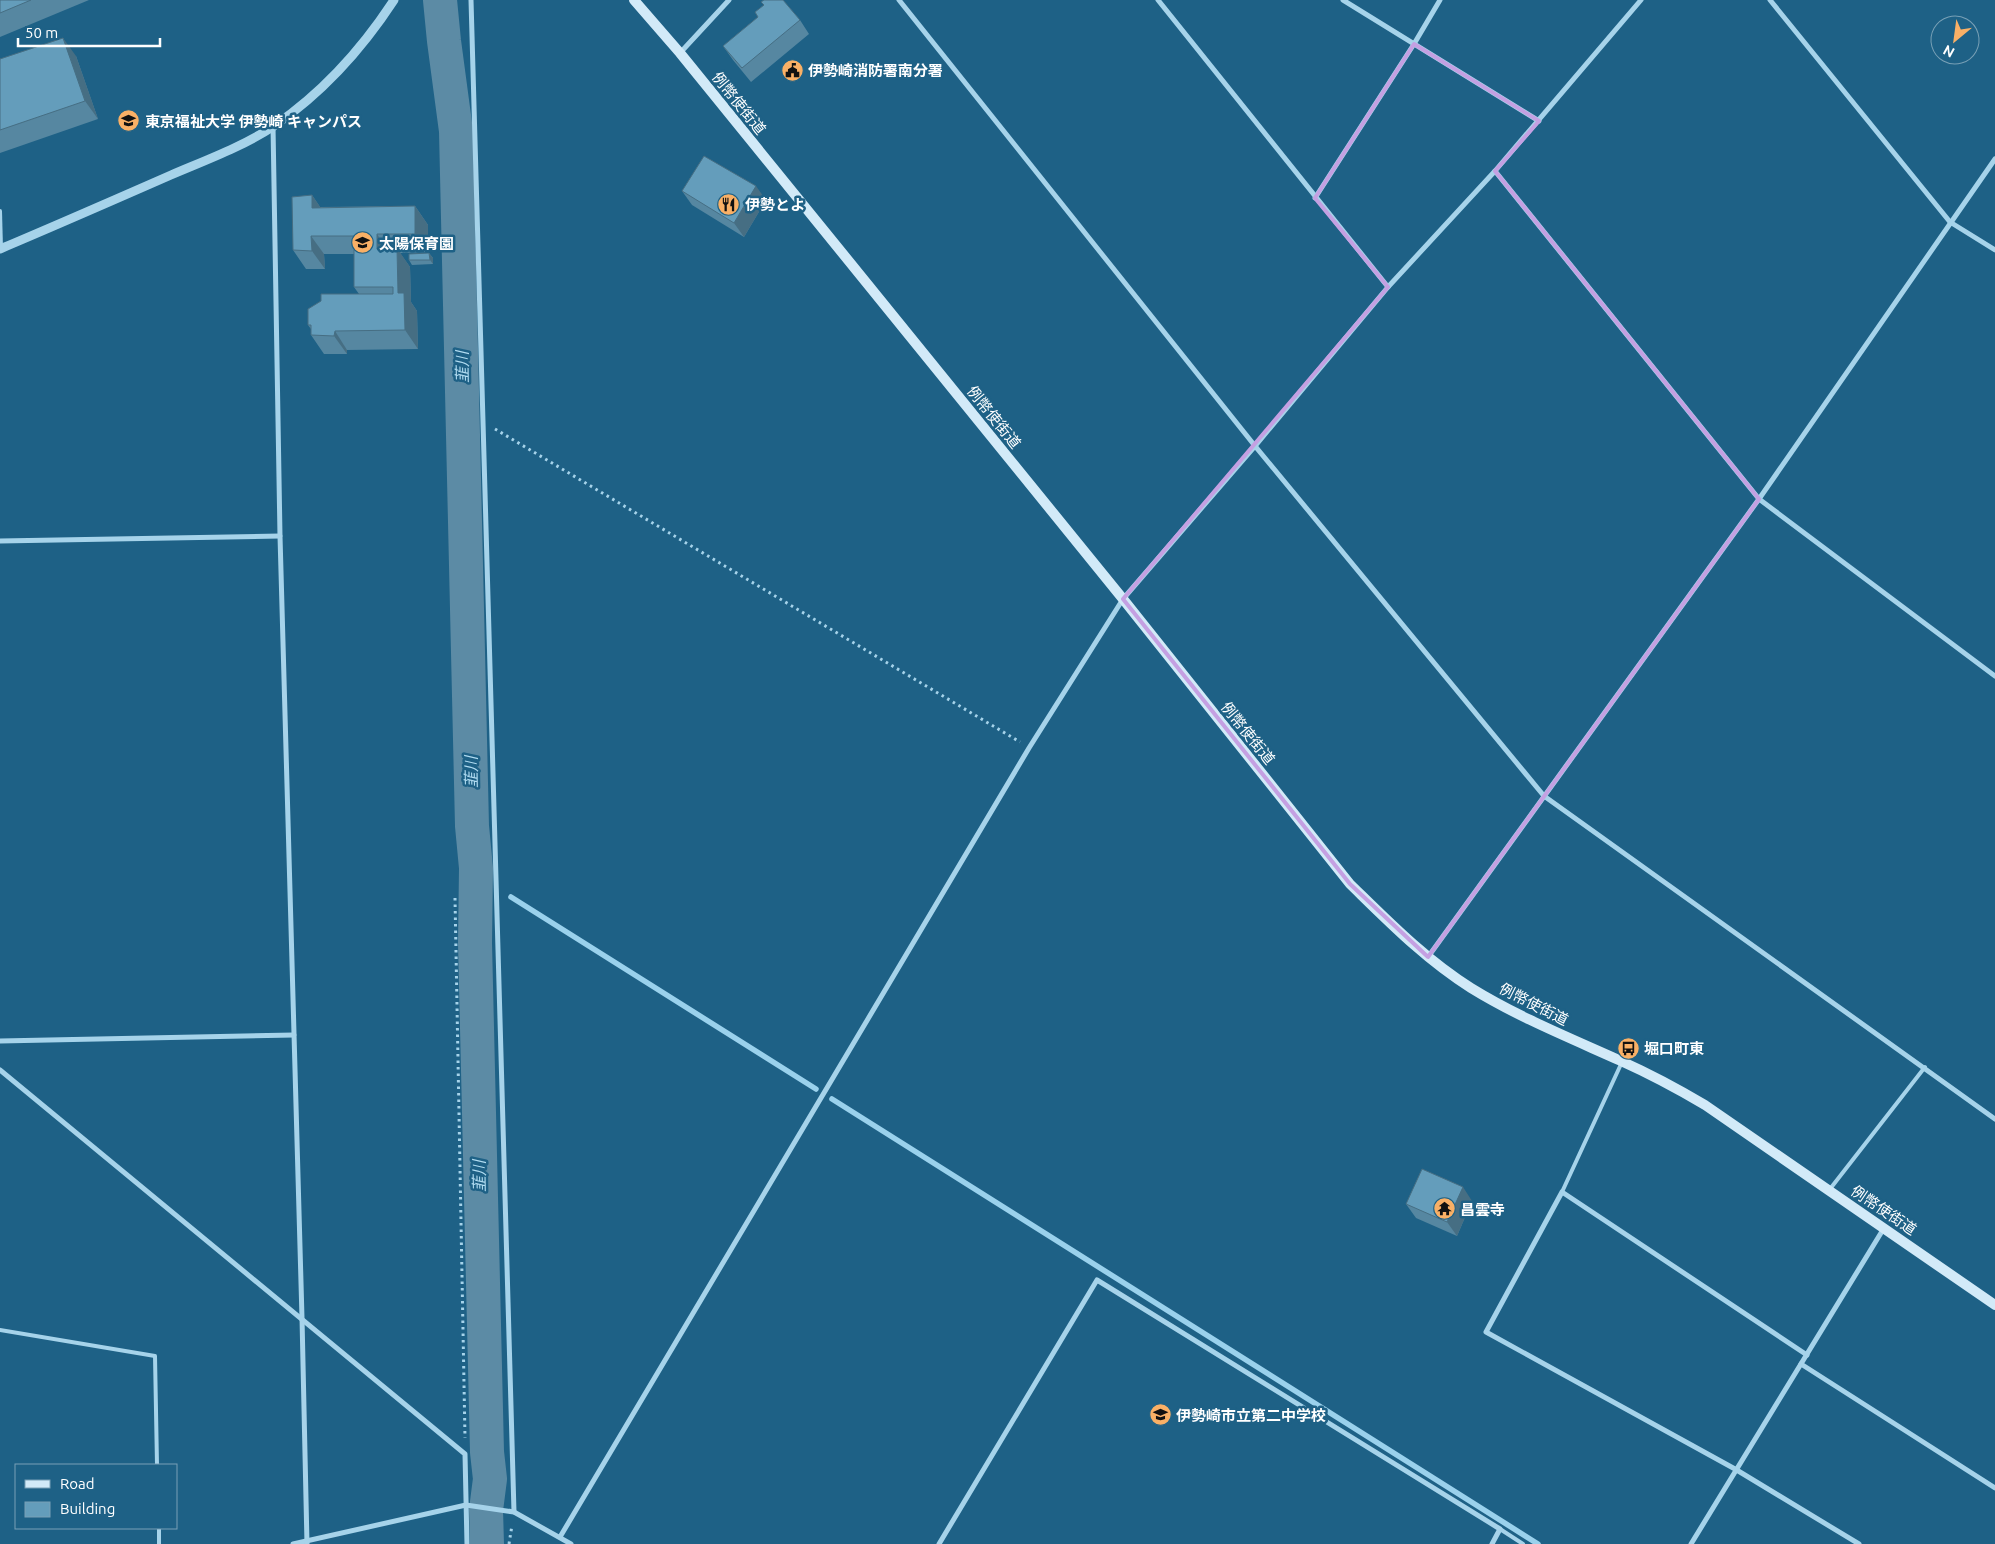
<svg xmlns="http://www.w3.org/2000/svg" width="1995" height="1544" font-family="Ubuntu,'Noto Sans JP',sans-serif">
<style>
.lines{fill:none;stroke-linecap:round;stroke-linejoin:round}
.stream{stroke:#9ad1ec;stroke-width:5.5}
.river{stroke:#5c8ba5;stroke-width:34}
.path{stroke:#a6d3ea;stroke-width:3;stroke-dasharray:2.5 4;stroke-linecap:butt}
.service{stroke:#a6d3ea;stroke-width:4}
.minor{stroke:#a6d3ea;stroke-width:5}
.tertiary{stroke:#a6d3ea;stroke-width:9}
.secondary{stroke:#d2eaf8;stroke-width:10}
.wall{fill:#5687a1}
.shaded-wall{fill:#466e83}
.building{fill:#649dbb;stroke:#466e83}
.marked{fill:none;stroke:#c4a0e2;stroke-width:4;stroke-linejoin:round}
.labels{text-anchor:middle;dominant-baseline:central;stroke-width:5;stroke-linejoin:round;paint-order:stroke}
.poi-label{font-size:15px;font-weight:bold;fill:#fff;stroke:#1e6186;text-anchor:start}
.street-label{font-size:15px;fill:#fff;stroke:#1e6186}
.water-label{font-size:16px;font-style:italic;fill:#b2ddf2;stroke:#1e6186}
</style>
<rect width="100%" height="100%" fill="#1e6186"/>
<g class="lines">
<g class="stream">
<polyline points="476,888 488,892"/>
<polyline points="511,897 816,1089"/>
<polyline points="832,1099 1538,1544"/>
</g>
<polyline class="river" points="440,0 444,41 456,131 472,826 476,868 475,943 487,1452 490,1479 486,1510 487,1544"/>
<g class="path">
<polyline points="495,429 1020,742"/>
<polyline points="455,898 465,1438"/>
<polyline points="509,1544 512,1525"/>
</g>
<g class="service">
<polyline points="0,211 1,248"/>
<polyline points="1830,1189 1925,1067"/>
<polyline points="1562,1192 1622,1062"/>
<polyline points="0,1330 155,1356 157,1465"/>
<polyline points="159,1528 159,1544"/>
<polyline points="1500,1529 1523,1544"/>
</g>
<g class="minor">
<polyline points="471,0 514,1512"/>
<polyline points="899,0 1255,446 1544,796 1995,1119"/>
<polyline points="1158,0 1388,287"/>
<polyline points="1343,0 1539,121"/>
<polyline points="1770,0 1950,222 1995,250"/>
<polyline points="680,53 729,0"/>
<polyline points="273,126 280,536 302,1318 307,1544"/>
<polyline points="1495,171 1759,499 1995,676"/>
<polyline points="1315,198 1414,44 1440,0"/>
<polyline points="0,541 280,536"/>
<polyline points="1428,957 1759,499 1995,159"/>
<polyline points="0,1041 294,1035"/>
<polyline points="0,1070 465,1454 467,1544"/>
<polyline points="1807,1355 1562,1192 1486,1332 1735,1469 1859,1544"/>
<polyline points="1801,1364 1995,1488"/>
<polyline points="560,1537 1029,748 1123,599 1255,446 1388,287 1495,171 1641,0"/>
<polyline points="293,1544 466,1505 514,1512 571,1544"/>
<polyline points="939,1544 1097,1280 1500,1529 1492,1544"/>
<polyline points="1691,1544 1884,1228"/>
</g>
<path class="tertiary" d="M0 249C57 225 114 200 171 175 206 160 242 147 274 126 322 93 362 49 394 0"/>
<path class="secondary" d="M634 0 680 53 1123 599 1350 884C1388 921 1425 959 1471 988 1518 1017 1570 1038 1621 1061 1650 1074 1678 1089 1705 1105L1995 1305"/>
</g>
<g class="wall">
<polygon points="0,0 89,0 0,37"/>
<polygon points="755,12 800,20 809,34 751,82 733,60 723,46 758,17"/>
<polygon points="76,56 98,119 0,153 0,59"/>
<polygon points="682,191 766,200 744,237 692,205"/>
<polygon points="312,195 320,207 415,206 428,225 428,252 400,253 410,267 411,302 417,311 418,349 347,350 347,354 324,354 311,335 311,329 308,325 359,294 354,287 354,254 324,254 325,269 306,269 293,250"/>
<polygon points="429,253 433,258 433,264 412,265 409,260"/>
<polygon points="1472,1201 1457,1236 1416,1218 1406,1204"/>
</g>
<g class="shaded-wall">
<polygon points="63,38 76,56 98,119 85,101"/>
<polygon points="756,186 766,200 744,237 734,223"/>
<polygon points="312,195 325,214 312,208"/>
<polygon points="415,206 428,225 428,252 415,234"/>
<polygon points="377,234 389,253 377,249"/>
<polygon points="311,236 324,254 325,269 312,251"/>
<polygon points="397,248 410,267 411,302 417,311 418,349 405,330 398,293"/>
<polygon points="429,253 433,258 433,264 430,260"/>
<polygon points="335,331 347,350 347,354 334,336"/>
<polygon points="1463,1187 1472,1201 1457,1236 1447,1222"/>
</g>
<g class="building">
<polygon points="0,0 31,0 0,13"/>
<polygon points="764,0 783,0 800,20 742,68 723,46 758,17 755,12 764,5 761,2"/>
<polygon points="63,38 85,101 0,130 0,59"/>
<polygon points="704,156 756,186 734,223 682,191"/>
<polygon points="312,195 312,208 415,206 415,234 377,234 377,249 397,248 398,293 404,293 405,330 335,331 334,336 311,335 311,325 308,325 308,309 321,301 321,294 393,294 393,287 354,287 354,250 361,250 360,236 311,236 312,251 293,250 292,197"/>
<polygon points="429,253 430,260 409,260 409,254"/>
<polygon points="1422,1169 1463,1187 1447,1222 1406,1204"/>
</g>
<path class="marked" d="M1414 44 1539 121 1495 171 1759 499 1428 957 1350 884 1123 599 1388 287 1315 198Z"/>
<defs>
<symbol id="civic-disc" viewBox="-11 -11 22 22"><circle r="9.5" fill="#f9b066" stroke="#1e6186"/><path d="M-.6-6.5H3V-4.5H.6V-3L4-1V1h2V6H-6V1h2V-1L-.6-3ZM-1.2 2.5V6h2.4V2.5Z" fill="#111"/></symbol>
<symbol id="university-disc" viewBox="-11 -11 22 22"><circle r="9.5" fill="#f9b066" stroke="#1e6186"/><path d="M0-5L7-2L0 1L-7-2ZM-4 1L0 2.5L4 1V4Q0 6-4 4Z" fill="#111"/></symbol>
<symbol id="restaurant-disc" viewBox="-11 -11 22 22"><circle r="9.5" fill="#f9b066" stroke="#1e6186"/><path d="M-5-6h1v4h1v-4h1v4h1v-4h1v5L-1.5 .5V6h-2V.5L-5-1ZM5-6V6H3V1.5H1.5Q1.5-4 5-6Z" fill="#111"/></symbol>
<symbol id="school-disc" viewBox="-11 -11 22 22"><circle r="9.5" fill="#f9b066" stroke="#1e6186"/><path d="M0-5L7-2L0 1L-7-2ZM-4 1L0 2.5L4 1V4Q0 6-4 4Z" fill="#111"/></symbol>
<symbol id="bus-disc" viewBox="-11 -11 22 22"><circle r="9.5" fill="#f9b066" stroke="#1e6186"/><path d="M-5-6H5V4H4V6H2V4H-2V6H-4V4H-5ZM-3.5-4V0h7V-4ZM-3.5 1.2v1.5H-2V1.2ZM2 1.2v1.5H3.5V1.2Z" fill="#111"/></symbol>
<symbol id="temple-disc" viewBox="-11 -11 22 22"><circle r="9.5" fill="#f9b066" stroke="#1e6186"/><path d="M0-6L5-2H3V0L6.5 2.5H4V6H1.5V3h-3V6H-4V2.5H-6.5L-3 0V-2H-5Z" fill="#111"/></symbol>
</defs>
<g fill-rule="evenodd">
<use href="#civic-disc" x="780" y="58" width="25" height="25"/>
<use href="#university-disc" x="116" y="108" width="25" height="25"/>
<use href="#restaurant-disc" x="716" y="192" width="25" height="25"/>
<use href="#school-disc" x="350" y="230" width="25" height="25"/>
<use href="#bus-disc" x="1616" y="1036" width="25" height="25"/>
<use href="#temple-disc" x="1432" y="1196" width="25" height="25"/>
<use href="#school-disc" x="1148" y="1402" width="25" height="25"/>
</g>
<g class="labels">
<g class="poi-label">
<text x="808" y="70">伊勢崎消防署南分署</text>
<text x="145" y="121">東京福祉大学 伊勢崎 キャンパス</text>
<text x="745" y="204">伊勢とよ</text>
<text x="379" y="243">太陽保育園</text>
<text x="1644" y="1048">堀口町東</text>
<text x="1460" y="1209">昌雲寺</text>
<text x="1176" y="1415">伊勢崎市立第二中学校</text>
</g>
<g class="street-label">
<text transform="translate(739 103) rotate(51)">例幣使街道</text>
<text transform="translate(994 417) rotate(51)">例幣使街道</text>
<text transform="translate(1248 733) rotate(51)">例幣使街道</text>
<text transform="translate(1534 1004) rotate(27)">例幣使街道</text>
<text transform="translate(1884 1210) rotate(34)">例幣使街道</text>
</g>
<g class="water-label">
<text transform="translate(462 367) rotate(-91)">韮川</text>
<text transform="translate(471 772) rotate(-91)">韮川</text>
<text transform="translate(479 1176) rotate(-91)">韮川</text>
</g>
</g>
<rect x="15" y="1464" width="162" height="65" fill="#1e6186" stroke="#78a0b6"/>
<rect x="25" y="1480" width="25" height="8" fill="#d2eaf8" stroke="#78a0b6"/>
<text x="60" y="1489" font-size="15" fill="#ffffff">Road</text>
<rect x="25" y="1502" width="25" height="15" fill="#649dbb" stroke="#78a0b6"/>
<text x="60" y="1514" font-size="15" fill="#ffffff">Building</text>
<g transform="translate(1955 40) rotate(209)"><circle r="24" fill="#1e6186" stroke="#78a0b6"/>
<path d="M0-4L9 19L0 12L-9 19Z" fill="#f9b066"/>
<text y="-8" font-size="14" font-weight="bold" text-anchor="middle" fill="#ffffff">N</text>
</g>
<path d="M18 38v8h142v-8" fill="none" stroke="#ffffff" stroke-width="2.5"/>
<text x="25" y="38" font-size="15" fill="#ffffff" stroke="#1e6186" stroke-width="4" paint-order="stroke">50 m</text>
</svg>
